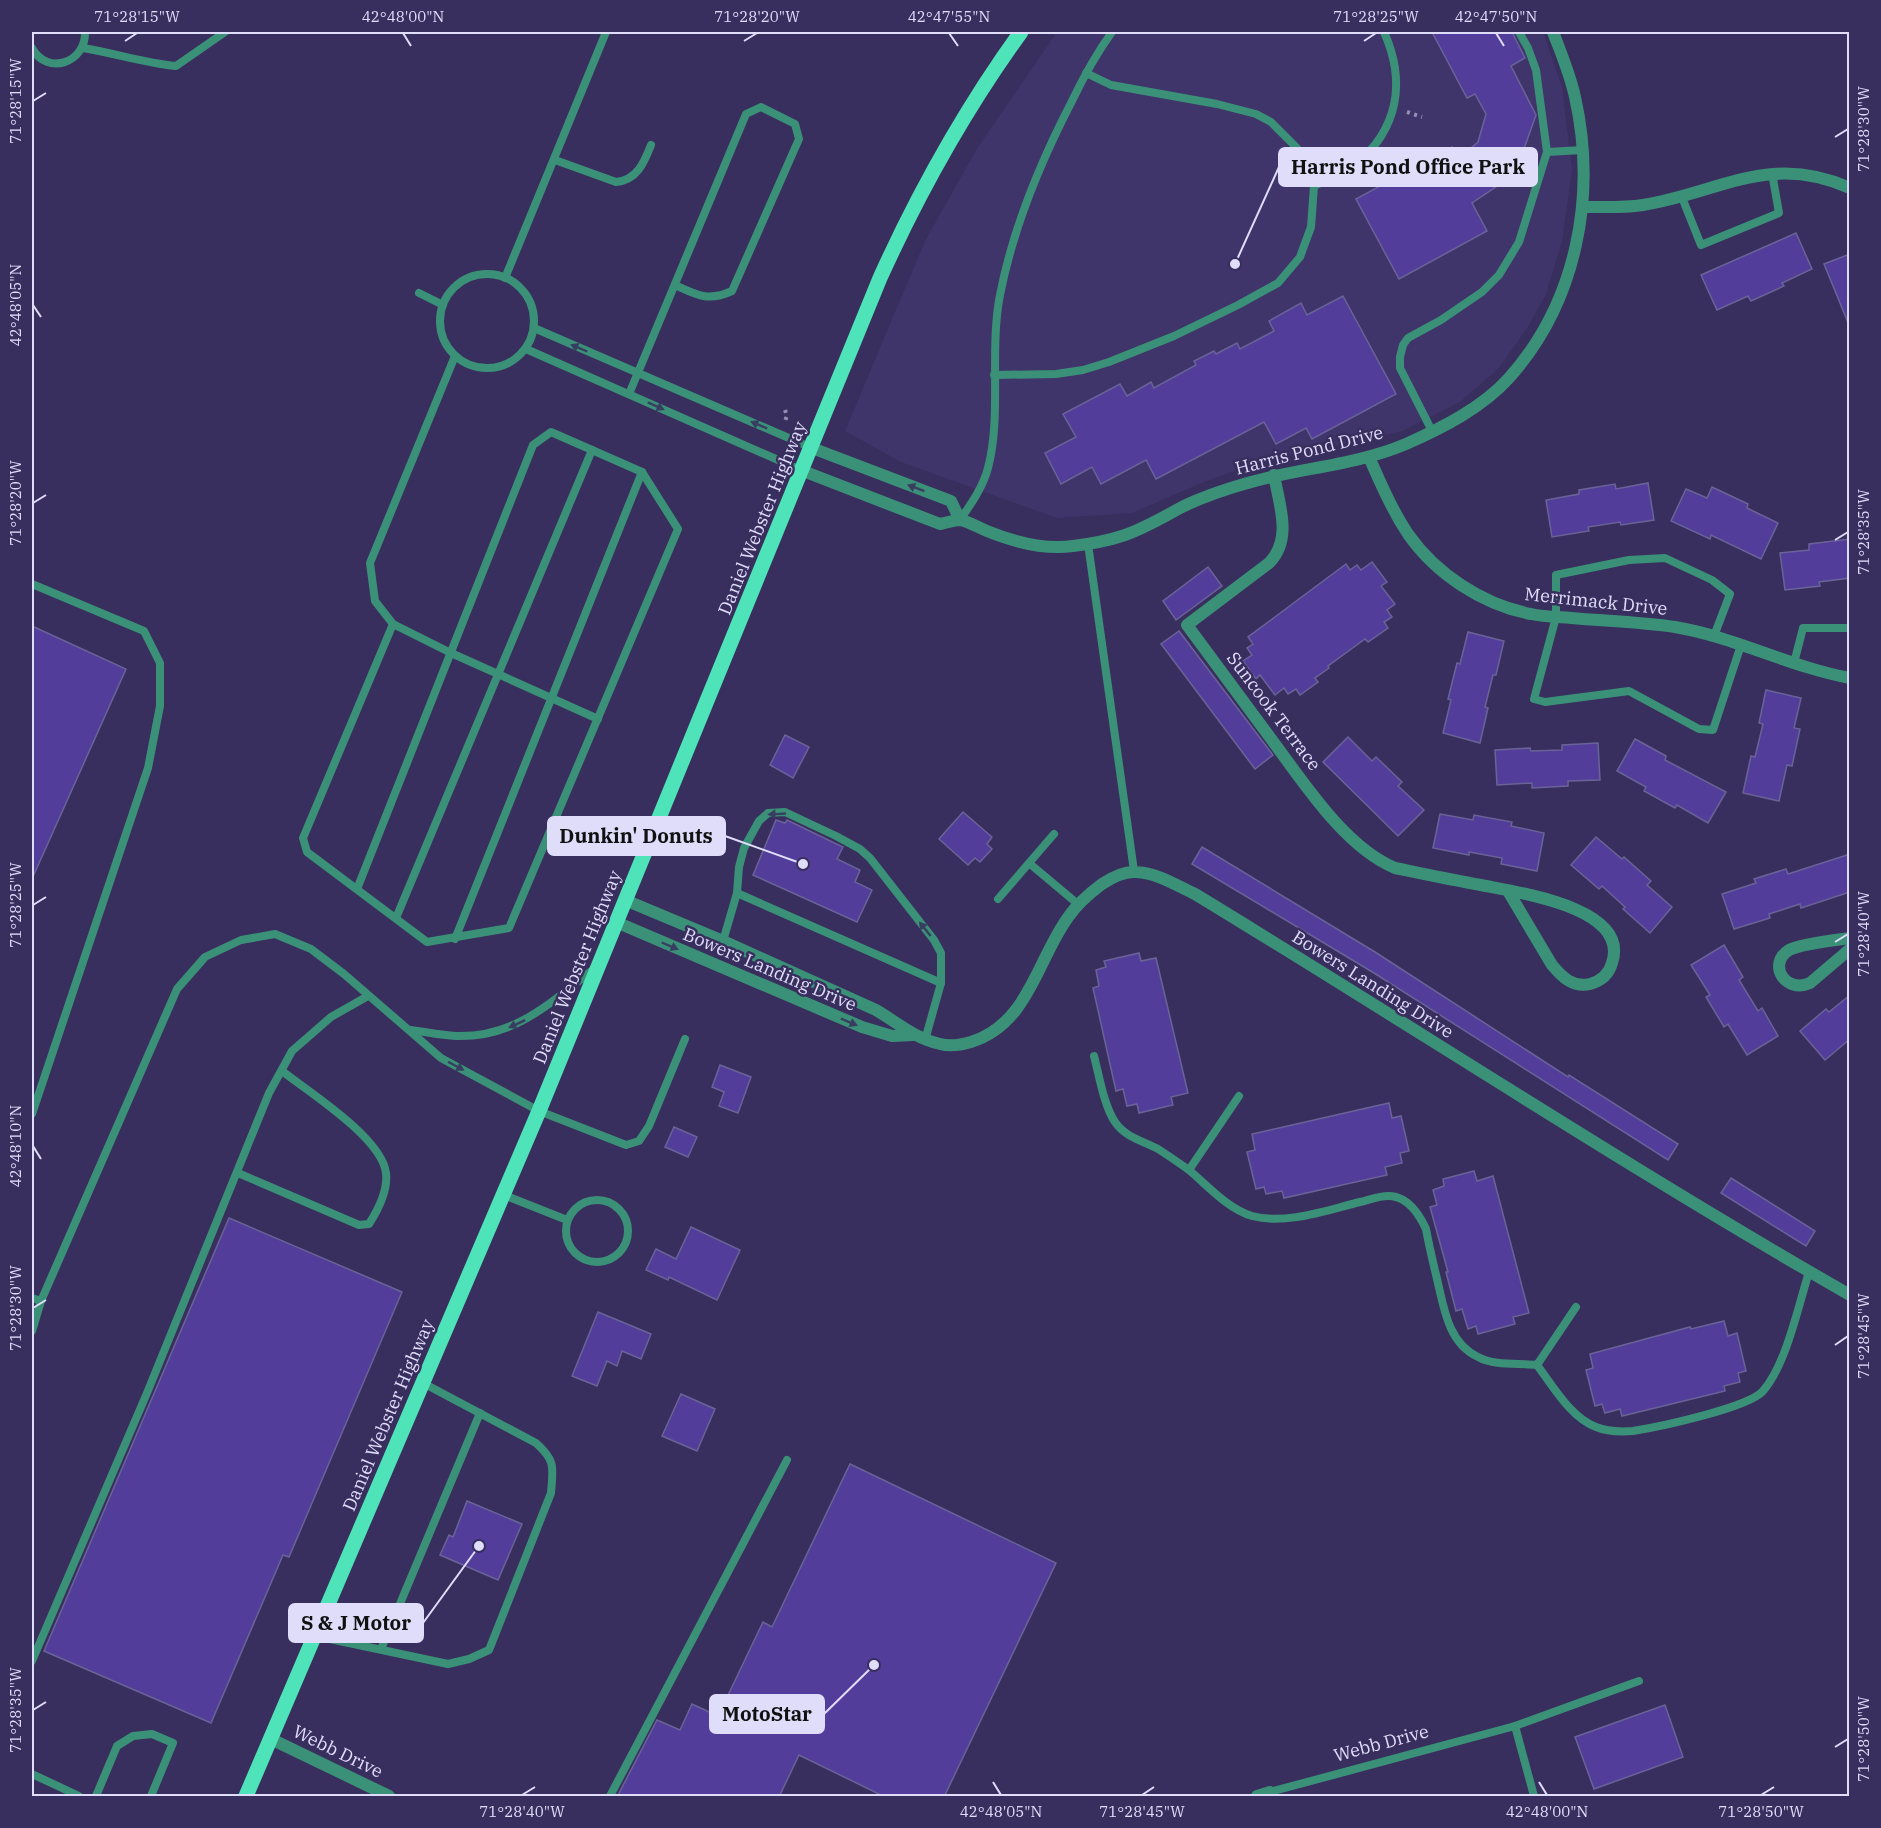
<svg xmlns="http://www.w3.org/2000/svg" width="1881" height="1828" font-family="'IBM Plex Serif',serif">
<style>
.built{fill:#3f356b}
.building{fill:#533d9b;stroke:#6a6397;stroke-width:1.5}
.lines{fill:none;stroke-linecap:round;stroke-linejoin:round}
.path{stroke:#948fb4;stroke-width:4;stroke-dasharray:3 4.5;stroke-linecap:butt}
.lane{stroke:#3b9177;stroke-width:8}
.street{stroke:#3b9177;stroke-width:12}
.primary{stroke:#4ee3b8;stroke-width:15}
.oneway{fill:#383e62}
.ticks{fill:none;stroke:#e0ddfb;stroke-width:2}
.labels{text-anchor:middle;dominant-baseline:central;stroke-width:5;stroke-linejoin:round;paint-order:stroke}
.street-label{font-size:18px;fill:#e0ddfb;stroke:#382f5e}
.leader{fill:none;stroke:#e0ddfb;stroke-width:2}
.callout-dot{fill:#e0ddfb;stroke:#382f5e;stroke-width:2}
.callout{fill:#e0ddfb;stroke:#e0ddfb;stroke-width:2}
.callout-label{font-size:20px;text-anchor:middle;font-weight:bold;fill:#111}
.neatline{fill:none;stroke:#e0ddfb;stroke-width:2}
.ticks-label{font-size:15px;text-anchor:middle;fill:#e0ddfb}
</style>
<rect width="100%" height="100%" fill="#382f5e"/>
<polygon class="built" points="1057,32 1543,32 1562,87 1572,170 1562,241 1546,294 1528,327 1498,369 1460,402 1402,431 1264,461 1206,481 1132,513 1057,518 901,462 845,431 925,241 978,147"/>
<g class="building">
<polygon points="1432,32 1512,32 1525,58 1511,66 1536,115 1515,174 1472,203 1487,231 1399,279 1356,199 1452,147 1458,159 1478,142 1486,114 1475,94 1467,98"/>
<polygon points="1796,233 1812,269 1782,283 1784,286 1751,301 1748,296 1717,310 1701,275"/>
<polygon points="1850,254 1850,325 1849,325 1824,264"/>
<polygon points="1343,296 1396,394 1312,439 1306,428 1276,444 1264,422 1156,479 1146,460 1101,484 1092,467 1061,484 1045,453 1076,437 1063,414 1120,384 1127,396 1151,382 1154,388 1196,365 1194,361 1214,351 1216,354 1237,343 1240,349 1274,331 1269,321 1301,303 1307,315"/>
<polygon points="1648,483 1654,520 1621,525 1620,522 1588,527 1589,531 1552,537 1546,500 1579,494 1579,490 1615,484 1616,489"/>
<polygon points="1712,487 1748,504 1747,508 1778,523 1761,559 1711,535 1710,539 1671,521 1686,489 1707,498"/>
<polygon points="1850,539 1850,578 1819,582 1820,586 1785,590 1780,553 1809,550 1809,544"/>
<polygon points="1372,562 1387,582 1381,586 1395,604 1387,610 1392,617 1384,622 1388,628 1368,642 1365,639 1328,666 1329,668 1315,678 1318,682 1300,695 1296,689 1288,694 1284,688 1275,695 1260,675 1256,679 1243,661 1252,655 1247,648 1253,644 1248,637 1346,564 1350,570 1357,565 1361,570"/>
<polygon points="1208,567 1222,586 1176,620 1163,601"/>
<polygon points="32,626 126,669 32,879"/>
<polygon points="1179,631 1273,755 1255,769 1161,644"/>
<polygon points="1468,632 1504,641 1496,675 1493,675 1485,707 1488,708 1480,743 1443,733 1451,700 1448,699 1457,663 1460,664"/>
<polygon points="1766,690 1801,698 1794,728 1800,729 1792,766 1787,765 1779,801 1743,793 1751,756 1755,757 1763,724 1759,723"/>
<polygon points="785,735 809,747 793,778 770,765"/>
<polygon points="1348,737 1372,761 1376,757 1402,782 1398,786 1424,810 1398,836 1323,762"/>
<polygon points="1635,739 1666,756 1665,760 1726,792 1708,823 1677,805 1675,808 1644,791 1646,787 1617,771"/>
<polygon points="1598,743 1600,780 1568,781 1568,786 1532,788 1532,783 1497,785 1495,750 1530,748 1531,751 1562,750 1562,745"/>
<polygon points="963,812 992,837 987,844 992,849 980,862 975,858 968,865 939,839"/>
<polygon points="1440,814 1473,820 1474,815 1512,822 1511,826 1544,833 1537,871 1501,864 1502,858 1469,852 1469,855 1433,848"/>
<polygon points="776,820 785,823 787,820 843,847 837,859 860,870 855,882 872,890 857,922 753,875"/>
<polygon points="1596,837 1622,859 1624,857 1651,881 1647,885 1672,907 1650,933 1623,909 1625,907 1602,886 1599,889 1571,865"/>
<polygon points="1202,847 1375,952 1568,1077 1569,1075 1678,1144 1668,1160 1374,973 1192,864"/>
<polygon points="1850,854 1850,892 1801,908 1800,904 1769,914 1770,918 1734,929 1722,894 1756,883 1754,879 1786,869 1788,874"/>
<polygon points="1724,945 1743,977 1739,980 1758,1011 1762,1008 1778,1036 1747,1055 1728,1024 1724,1027 1706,997 1710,995 1691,965"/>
<polygon points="1139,953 1141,961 1156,958 1188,1093 1171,1097 1173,1105 1139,1113 1137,1104 1127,1106 1123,1089 1116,1091 1093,988 1099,986 1096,970 1106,967 1104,961"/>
<polygon points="1850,995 1850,1039 1825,1060 1800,1031 1826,1009 1829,1012"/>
<polygon points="720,1065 751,1077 738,1113 719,1106 724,1092 712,1087"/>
<polygon points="1389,1103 1392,1118 1401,1116 1409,1151 1400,1153 1402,1163 1385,1167 1387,1175 1284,1198 1282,1191 1266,1194 1264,1187 1256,1189 1247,1152 1255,1150 1252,1134"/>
<polygon points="674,1127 697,1137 688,1157 665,1147"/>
<polygon points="1474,1171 1477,1181 1493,1176 1529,1313 1513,1317 1515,1324 1478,1334 1476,1326 1468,1329 1462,1309 1456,1311 1446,1272 1448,1272 1430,1207 1437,1205 1433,1190 1444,1186 1443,1179"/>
<polygon points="1731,1178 1815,1231 1806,1246 1721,1193"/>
<polygon points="229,1218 402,1292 289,1557 283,1555 211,1723 44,1651"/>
<polygon points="691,1227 740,1250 717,1300 669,1277 668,1280 646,1270 656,1249 676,1259"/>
<polygon points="598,1312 651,1334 641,1359 622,1351 617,1366 607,1361 597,1386 572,1376"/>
<polygon points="1724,1321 1728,1336 1737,1333 1746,1371 1738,1373 1740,1382 1724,1386 1725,1391 1622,1416 1620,1409 1605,1413 1602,1404 1595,1406 1586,1370 1593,1368 1590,1354 1690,1327 1691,1329"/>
<polygon points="681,1394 715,1409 697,1451 662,1436"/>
<polygon points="850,1464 1056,1563 944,1797 885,1797 799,1755 779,1797 617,1797 657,1720 680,1730 692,1704 718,1716 763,1622 772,1627"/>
<polygon points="467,1501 522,1524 498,1580 440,1555 449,1535 453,1537"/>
<polygon points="1665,1705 1683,1757 1594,1789 1575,1737"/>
</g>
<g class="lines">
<g class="path">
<polyline points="1407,112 1422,117"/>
<polyline points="785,410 787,416 785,421"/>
</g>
<g class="lane">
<path d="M32 48C47 76 86 63 85 32"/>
<path d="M83 48C114 53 144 63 176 66L225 32"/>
<polyline points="1547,152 1583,150"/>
<path d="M555 160 616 182C637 180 644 163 651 145"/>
<path d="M1314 186C1328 179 1344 174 1355 165 1399 129 1406 81 1384 32"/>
<polyline points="1681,195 1701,245 1779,213 1772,173"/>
<circle cx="487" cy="321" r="47"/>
<polyline points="505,278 606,32"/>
<polyline points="419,293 443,305"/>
<polyline points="534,328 812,448"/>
<polyline points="526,349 803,471"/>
<polyline points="455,356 370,563 375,601 393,624 451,653 598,719"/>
<polyline points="994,375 1056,374 1083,370 1109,362 1174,336 1238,305 1278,283 1300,257 1311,227 1314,186 1307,167 1297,148 1271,122 1256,114 1217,104 1111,85 1086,73"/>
<path d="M629 394 746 114 761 107 795 124 799 139 732 291C708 302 697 295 675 285"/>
<polyline points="1432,431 1400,368 1400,357 1403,345 1408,338 1441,320 1482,292 1499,275 1519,242 1547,152 1536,70 1528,48 1519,32"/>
<path d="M960 520C971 504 983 487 988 468 1002 415 989 351 1000 295 1013 228 1040 163 1071 103 1083 78 1096 54 1112 32"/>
<polyline points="1088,544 1134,871"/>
<polyline points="32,584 144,631 160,663 160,706 148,768 32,1114"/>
<polyline points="1714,636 1730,594 1712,580 1665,558 1629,560 1556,575 1556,617 1534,699 1545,702 1629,691 1699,729 1713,730 1741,645"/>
<polyline points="1794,663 1803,628 1850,628"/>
<polyline points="1029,863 1054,834"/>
<polyline points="357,889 533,445 551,432 642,472 678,529 509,928 427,942 307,852 303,838 393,624"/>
<polyline points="737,893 941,983 925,1040"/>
<polyline points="998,899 1029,863 1079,905"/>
<polyline points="396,918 592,450"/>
<polyline points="455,939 642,472"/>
<polyline points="723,941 737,893 739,867 744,848 759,821 768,813 785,812 836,836 860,849 870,858 934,940 941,953 941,983"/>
<path d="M411 1030C426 1032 441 1035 456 1036 515 1038 550 1003 594 969"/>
<path d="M1094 1056C1099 1075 1104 1106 1115 1122 1125 1137 1143 1141 1158 1149 1169 1156 1179 1163 1189 1170"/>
<path d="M1239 1096 1189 1170C1208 1186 1228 1209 1252 1216 1286 1225 1327 1210 1360 1202 1372 1199 1384 1194 1396 1197 1411 1201 1420 1216 1426 1229 1429 1246 1433 1262 1437 1279 1444 1308 1448 1343 1478 1357 1494 1366 1519 1363 1537 1365L1576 1307"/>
<path d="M238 1173 359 1225 369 1224C378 1210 388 1190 386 1173 382 1138 309 1092 282 1071"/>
<polyline points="504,1195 567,1220"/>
<circle cx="597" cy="1231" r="31"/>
<polyline points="32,1298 41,1301"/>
<polyline points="32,1331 41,1301 177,989 205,957 241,940 275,934 311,949 344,974 441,1058 539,1111 626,1145 639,1141 649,1126 685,1039"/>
<path d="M1537 1365C1553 1386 1571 1418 1596 1427 1608 1432 1620 1432 1633 1431 1658 1427 1748 1408 1763 1391 1786 1365 1798 1307 1809 1272"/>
<path d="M316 1636 448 1664 469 1659 489 1650 551 1493C553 1467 556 1461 536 1443L423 1383"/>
<polyline points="381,1649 480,1413"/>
<polyline points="32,1661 147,1393 269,1093 292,1051 331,1017 368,996"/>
<polyline points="1515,1726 1534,1796"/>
<polyline points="32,1774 79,1796"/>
<polyline points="96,1796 117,1746 133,1736 152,1734 173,1743 151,1796"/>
<polyline points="610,1796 787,1460"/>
<polyline points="1270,1796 1270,1792 1515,1726 1639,1681"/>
</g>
<g class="street">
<path d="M1583 207C1603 207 1623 208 1643 205 1719 193 1769 152 1850 188"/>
<polyline points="812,448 951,501 960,520"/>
<path d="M1369 457C1381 484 1392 510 1408 534 1436 574 1483 605 1531 614 1544 617 1558 617 1571 618 1606 621 1641 622 1675 627 1735 637 1790 667 1850 678"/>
<path d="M803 471 940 524C946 523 954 520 960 520 968 521 979 528 987 531 1014 542 1044 550 1073 546 1089 544 1107 541 1122 536 1144 529 1163 517 1184 506 1203 497 1223 490 1244 484 1297 468 1354 466 1406 444 1442 428 1482 408 1509 378 1577 302 1597 195 1575 97 1570 74 1561 53 1553 32"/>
<path d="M1274 475C1279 504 1293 539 1269 563L1187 625C1214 662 1242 699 1269 736 1302 780 1344 847 1395 868 1424 874 1452 880 1481 885 1515 892 1631 907 1612 963 1609 974 1601 981 1590 984 1573 988 1562 977 1552 965L1508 891"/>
<path d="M625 900 723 941 876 1010C898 1023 914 1038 940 1044 951 1047 961 1045 971 1042 1029 1024 1037 959 1069 916 1078 903 1090 893 1102 884 1111 878 1125 871 1136 872 1157 873 1176 885 1195 894 1414 1027 1628 1168 1850 1295"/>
<polyline points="616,922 862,1027 892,1036 913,1035"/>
<path d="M1850 938C1835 940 1800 944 1789 950 1767 964 1785 994 1810 983L1850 949"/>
<polyline points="271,1739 389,1796"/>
<polyline points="1257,1796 1270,1792"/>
</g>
<path class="primary" d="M246 1796 539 1111 880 278C919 192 966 108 1021 32"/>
</g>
<defs><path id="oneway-solid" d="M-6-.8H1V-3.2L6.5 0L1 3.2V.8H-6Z" transform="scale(1.5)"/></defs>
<g class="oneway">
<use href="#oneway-solid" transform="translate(579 348) rotate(-157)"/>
<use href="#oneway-solid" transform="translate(656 406) rotate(24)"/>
<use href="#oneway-solid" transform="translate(759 425) rotate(-157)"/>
<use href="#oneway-solid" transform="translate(916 488) rotate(-159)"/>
<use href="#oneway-solid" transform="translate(777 814) rotate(177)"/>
<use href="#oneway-solid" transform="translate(925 929) rotate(-129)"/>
<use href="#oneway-solid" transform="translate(670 946) rotate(23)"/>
<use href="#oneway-solid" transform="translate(849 1022) rotate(23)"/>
<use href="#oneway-solid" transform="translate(517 1024) rotate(155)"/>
<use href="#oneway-solid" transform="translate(456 1066) rotate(28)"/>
</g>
<path class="ticks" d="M403 33 411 46M949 33 958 46M1496 33 1504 46M125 41 137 33M744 41 757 33M1364 41 1376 33M33 101 46 93M1835 137 1848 129M33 305 41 317M33 503 46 495M1835 540 1848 532M33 905 46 897M1835 942 1848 934M33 1146 41 1159M33 1308 46 1300M1835 1345 1848 1336M33 1710 46 1702M1835 1747 1848 1739M993 1782 1001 1795M1539 1782 1547 1795M522 1795 535 1787M1142 1795 1154 1787M1761 1795 1774 1787"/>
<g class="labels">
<g class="street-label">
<text transform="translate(1309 450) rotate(-14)">Harris Pond Drive</text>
<text transform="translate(762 518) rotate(-68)">Daniel Webster Highway</text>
<text transform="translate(1596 601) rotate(6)">Merrimack Drive</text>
<text transform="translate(1274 711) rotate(53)">Suncook Terrace</text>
<text transform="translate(577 967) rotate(-68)">Daniel Webster Highway</text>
<text transform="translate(770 969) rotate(23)">Bowers Landing Drive</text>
<text transform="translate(1373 984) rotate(32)">Bowers Landing Drive</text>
<text transform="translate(388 1415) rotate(-67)">Daniel Webster Highway</text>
<text transform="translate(1381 1743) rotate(-15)">Webb Drive</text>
<text transform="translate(338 1751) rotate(26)">Webb Drive</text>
</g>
</g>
<path class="leader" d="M1235 264L1279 167M803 864L725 836M479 1546L423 1623M874 1665L824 1714"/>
<g class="callout-dot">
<circle cx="1235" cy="264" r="6"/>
<circle cx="803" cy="864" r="6"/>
<circle cx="479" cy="1546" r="6"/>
<circle cx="874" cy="1665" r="6"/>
</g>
<g class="callout">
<rect x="1279" y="148" width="258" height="38" rx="6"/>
<rect x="548" y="817" width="177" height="38" rx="6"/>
<rect x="289" y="1604" width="134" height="38" rx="6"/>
<rect x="710" y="1695" width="114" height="38" rx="6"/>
</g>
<g class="callout-label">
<text x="1408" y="174">Harris Pond Office Park</text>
<text x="636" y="843">Dunkin' Donuts</text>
<text x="356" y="1630">S &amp; J Motor</text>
<text x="767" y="1721">MotoStar</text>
</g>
<rect width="1881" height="1828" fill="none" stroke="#382f5e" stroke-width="66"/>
<rect x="33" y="33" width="1815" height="1762" class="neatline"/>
<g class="ticks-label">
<text x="137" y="22">71°28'15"W</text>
<text x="403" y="22">42°48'00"N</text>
<text x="757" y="22">71°28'20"W</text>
<text x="949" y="22">42°47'55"N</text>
<text x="1376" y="22">71°28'25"W</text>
<text x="1496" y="22">42°47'50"N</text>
<text transform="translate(16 101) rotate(-90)" y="5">71°28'15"W</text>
<text transform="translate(1864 129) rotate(-90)" y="5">71°28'30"W</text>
<text transform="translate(16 305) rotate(-90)" y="5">42°48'05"N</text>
<text transform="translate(16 503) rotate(-90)" y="5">71°28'20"W</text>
<text transform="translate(1864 532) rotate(-90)" y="5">71°28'35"W</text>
<text transform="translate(16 905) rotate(-90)" y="5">71°28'25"W</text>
<text transform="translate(1864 934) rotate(-90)" y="5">71°28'40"W</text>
<text transform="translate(16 1146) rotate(-90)" y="5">42°48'10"N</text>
<text transform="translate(16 1308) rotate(-90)" y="5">71°28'30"W</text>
<text transform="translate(1864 1336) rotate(-90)" y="5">71°28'45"W</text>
<text transform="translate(16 1710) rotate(-90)" y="5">71°28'35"W</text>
<text transform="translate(1864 1739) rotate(-90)" y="5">71°28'50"W</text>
<text x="522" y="1817">71°28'40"W</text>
<text x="1001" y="1817">42°48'05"N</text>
<text x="1142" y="1817">71°28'45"W</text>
<text x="1547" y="1817">42°48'00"N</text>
<text x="1761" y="1817">71°28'50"W</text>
</g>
</svg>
